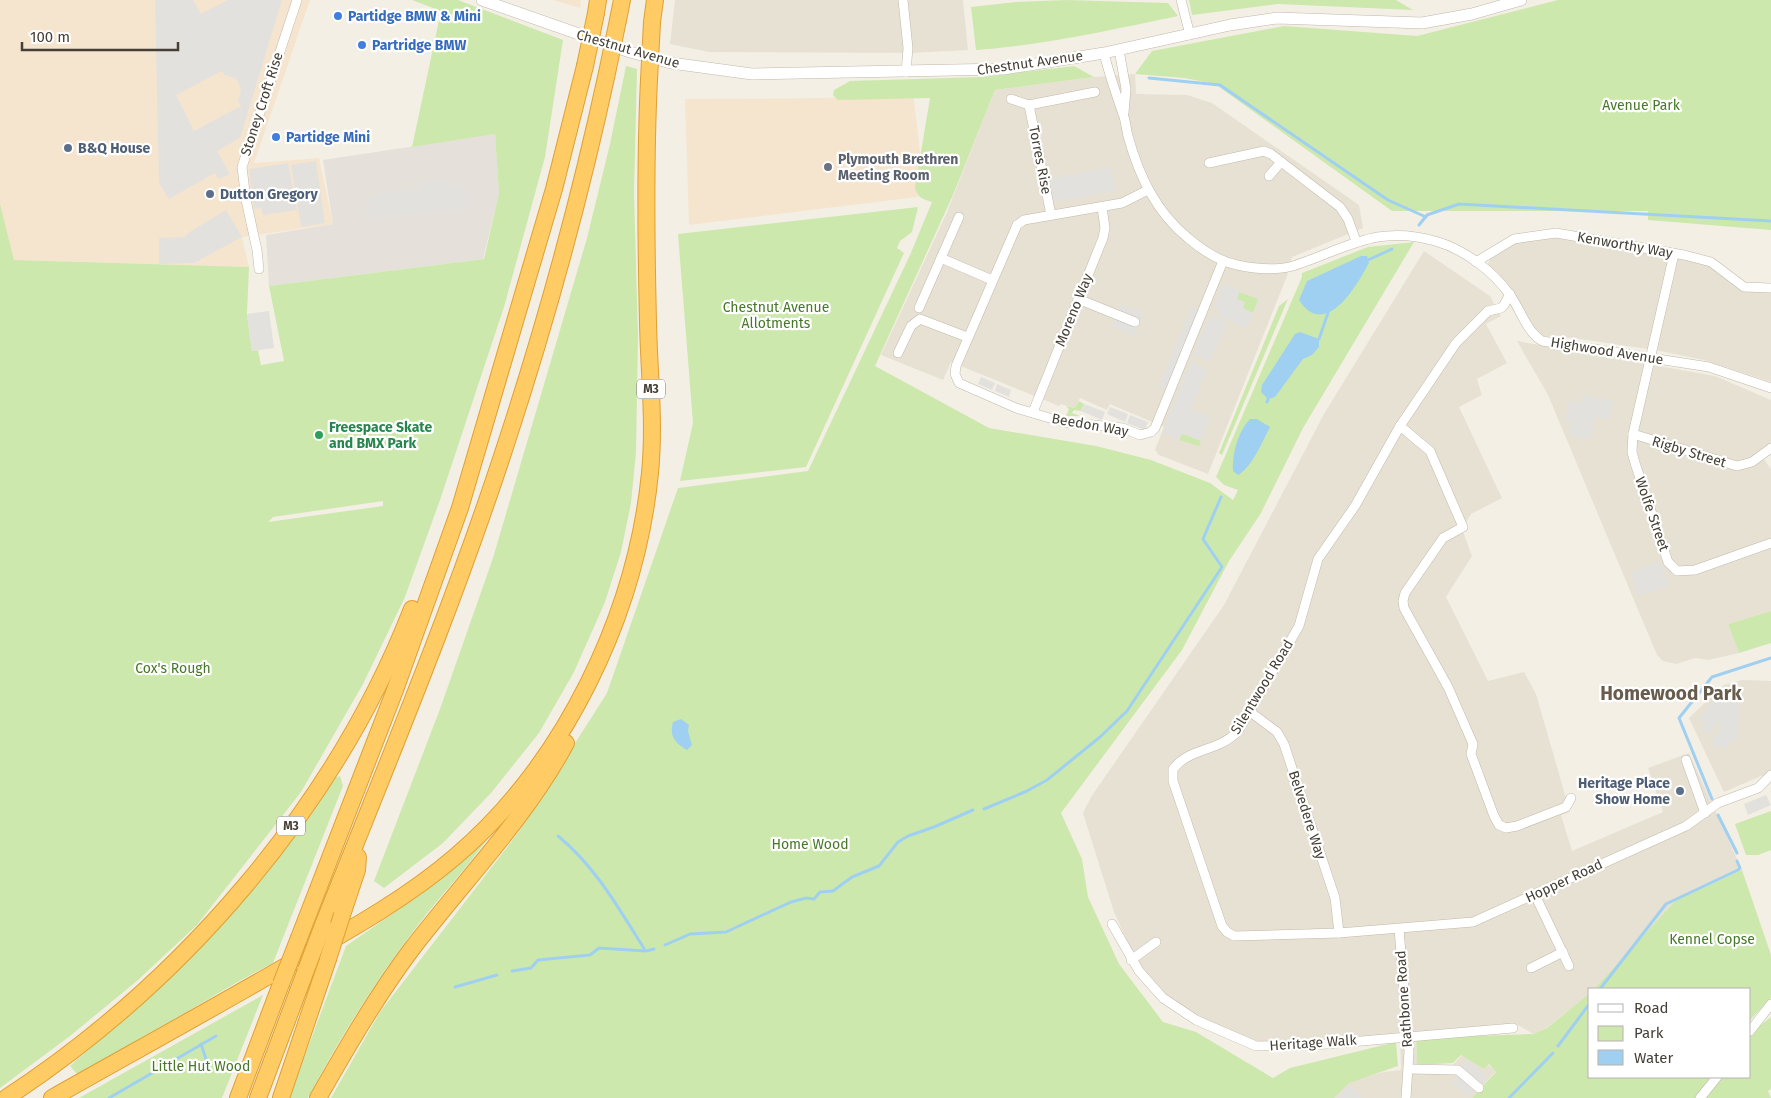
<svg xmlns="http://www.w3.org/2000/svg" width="1771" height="1098" font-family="'Fira Sans',sans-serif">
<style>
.residential{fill:#e7e1d3}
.commercial{fill:#f5e5cf}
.industrial{fill:#e5e0da}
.green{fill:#cde8ad;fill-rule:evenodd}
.parking{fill:#e3e1dd;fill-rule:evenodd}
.water{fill:#a0d0f1}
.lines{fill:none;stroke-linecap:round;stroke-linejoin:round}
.stream{stroke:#a0d0f1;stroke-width:3}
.minor-casing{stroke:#c1b9aa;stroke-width:10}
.tertiary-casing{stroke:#c1b9aa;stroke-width:12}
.motorway-casing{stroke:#dfa033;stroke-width:18}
.minor{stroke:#fff;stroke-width:9}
.tertiary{stroke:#fff;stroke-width:11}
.motorway{stroke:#ffcb64;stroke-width:16}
.motorway-bridge-casing{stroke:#dfa033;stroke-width:18;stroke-linecap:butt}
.motorway-bridge{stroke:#ffcb64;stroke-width:16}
.shop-dot{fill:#3f7fe0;stroke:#fff;stroke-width:2}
.service-dot{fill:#5c6f8a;stroke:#fff;stroke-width:2}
.worship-dot{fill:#6b7280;stroke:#fff;stroke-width:2}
.leisure-dot{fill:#2e9e5b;stroke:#fff;stroke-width:2}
.labels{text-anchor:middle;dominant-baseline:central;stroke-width:4.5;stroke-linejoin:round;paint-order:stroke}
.shield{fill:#fff;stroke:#7d7972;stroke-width:1}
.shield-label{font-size:12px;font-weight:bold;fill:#453f35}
.shop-label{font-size:14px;font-weight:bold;fill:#366cbe;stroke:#fff;text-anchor:start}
.street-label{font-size:14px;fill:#453f35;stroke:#fff}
.park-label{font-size:14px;fill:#467827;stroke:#fff}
.service-label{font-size:14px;font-weight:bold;fill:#4e5e75;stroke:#fff;text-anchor:start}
.worship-label{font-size:14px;font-weight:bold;fill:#5b616d;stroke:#fff;text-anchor:start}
.leisure-label{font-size:14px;font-weight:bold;fill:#27864d;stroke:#fff;text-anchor:start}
.district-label{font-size:19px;font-weight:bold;fill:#685d4c;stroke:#fff}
</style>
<rect width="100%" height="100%" fill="#f3efe5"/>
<g class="residential">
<polygon points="675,0 963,0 968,50 910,53 709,52 670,44"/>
<polygon points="1135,74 1136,94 1187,95 1212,103 1359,205 1363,228 1292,257 1287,276 1208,474 1159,455 1155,450 1164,427 1110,404 1107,410 1080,398 1075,408 1061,404 1059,406 951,362 943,380 881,355 947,212 995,90 1094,77"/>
<polygon points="1547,236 1709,264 1741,289 1771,290 1771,382 1704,360 1660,351 1574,338 1542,336 1532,325 1488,264 1491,257 1516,242"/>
<polygon points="1424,251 1490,296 1501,316 1486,324 1507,363 1477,379 1482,395 1459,407 1502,498 1471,514 1462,529 1472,556 1446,597 1488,681 1524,672 1536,694 1570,812 1561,815 1572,851 1663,812 1648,768 1689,753 1742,870 1675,901 1594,989 1590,989 1587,996 1546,1028 1533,1034 1518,1025 1415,1033 1418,1073 1447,1071 1468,1049 1496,1071 1472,1098 1332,1098 1346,1082 1384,1072 1401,1070 1400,1035 1261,1043 1188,1011 1175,1001 1161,990 1140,965 1131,950 1114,912 1083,813 1091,797 1224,605 1324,414"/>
<polygon points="1517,341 1715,376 1771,400 1771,444 1760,454 1771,469 1771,611 1728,624 1739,653 1708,660 1695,658 1676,664 1663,661 1657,655 1548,395"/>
<polygon points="1742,680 1771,681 1771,777 1761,776 1724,792 1689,718 1724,685"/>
</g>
<g class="commercial">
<polygon points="0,0 310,0 254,163 319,158 333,224 242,237 249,267 14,260 0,207"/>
<polygon points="553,0 581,0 580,8"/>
<polygon points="913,92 925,196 689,225 685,99 824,98"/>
</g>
<polygon class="industrial" points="495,134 499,193 483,259 269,286 266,235 333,224 323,160"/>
<g class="green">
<path d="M412 0H458L563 40 545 157 504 307 440 500 405 597 363 684 301 792 197 925 138 980 70 1036 0 1088V204L14 260 249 267 247 314 252 351 258 350 261 365 284 361 269 286 484 259 499 193 495 134 412 147 441 11ZM383 501V506L268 522 273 517Z"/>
<path d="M1066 0 1168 3 1178 16C1111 30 1044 45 976 50L971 7 1016 2Z"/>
<polygon points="1189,0 1396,0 1413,10 1278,4 1192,15"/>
<polygon points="1558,0 1771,0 1771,230 1648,220 1648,211 1392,211 1215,84 1184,78 1135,74 1152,51 1284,26 1417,36"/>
<polygon points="626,66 637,69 634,192 638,335 636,452 631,503 621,552 605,602 574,672 539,733 491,793 443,843 384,888 374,881 440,709 493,558 587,238 610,144"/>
<path d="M1074 66 1094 77 995 90 953 195 875 366 989 428 1096 446 1151 460 1210 483 1233 500 1238 490 1224 485 1216 477 1302 277V273L1368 247 1414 242 1303 428 1261 513 1229 561 1182 650 1061 813 1082 859 1088 897 1119 964 1163 1022 1196 1032 1273 1078 1290 1068 1396 1042 1398 1066 1349 1083 1334 1098H331L380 1012 518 833 607 693 678 488 808 471 910 255 932 202C923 199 918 198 915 188L930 98 838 100 833 95 834 90 850 81 982 77Z"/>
<polygon points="918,207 912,232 900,241 897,248 904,253 806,467 680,481 693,423 678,234"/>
<polygon points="1239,292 1258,299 1253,313 1242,308 1237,299"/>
<polygon points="1288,299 1222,455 1219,453 1279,306"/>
<polygon points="1079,401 1084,404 1081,411 1074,410 1072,413 1080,416 1066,416 1069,409 1066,406 1075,408"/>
<polygon points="1182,433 1201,441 1199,446 1179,440"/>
<polygon points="1771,611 1771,643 1739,653 1728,624"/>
<path d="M340 776 343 786 273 963C206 997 144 1041 77 1074L70 1066 154 991 331 779Z"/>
<polygon points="1771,811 1771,850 1758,855 1746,855 1735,824"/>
<path d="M499 822C477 857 447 888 421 921 378 977 341 1035 308 1098H289L346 946 421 894Z"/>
<polygon points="1742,870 1771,955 1771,998 1750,1020 1750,989 1594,989 1675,901"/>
<polygon points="1590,993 1590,1077 1750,1077 1750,1033 1771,1017 1771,1089 1768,1091 1771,1098 1472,1098 1496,1072 1489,1064 1484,1069 1461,1055 1453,1063 1417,1065 1416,1038 1533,1034 1547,1028"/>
<polygon points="263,995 222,1098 79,1098"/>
</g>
<g class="parking">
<path d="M155 0H193L201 14 228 0H282L240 138 217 151 230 174 219 179 215 173 169 199 159 183ZM222 71 224 75 235 78 239 83 241 91 238 100 241 106 194 131 176 95Z"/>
<polygon points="316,161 325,223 301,227 291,165"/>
<polygon points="288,163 297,210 263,215 261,208 254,209 249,169"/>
<polygon points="1111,167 1116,191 1053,202 1048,179"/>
<polygon points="449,179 450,186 457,185 468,192 470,208 367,219 365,203 375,194 421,189 420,182"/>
<polygon points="226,210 242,237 194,263 159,264 159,238 185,237 188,233"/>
<polygon points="1223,284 1240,291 1237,299 1245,302 1243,308 1253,313 1247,328 1218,316 1220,310 1214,307"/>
<polygon points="1121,304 1144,313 1134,336 1112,327"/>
<polygon points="1192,306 1199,309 1167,389 1159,386"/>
<polygon points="269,311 274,348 252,351 247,314"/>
<polygon points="1210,316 1227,323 1210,362 1193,355"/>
<polygon points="1191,362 1207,369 1191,409 1211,418 1201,441 1182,434 1179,440 1162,433"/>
<polygon points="981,377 995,383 992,390 978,384"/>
<polygon points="997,384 1011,390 1009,397 995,391"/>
<polygon points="1583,395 1614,401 1609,420 1595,417 1590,439 1569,435 1571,422 1565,421 1569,400 1581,402"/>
<polygon points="1084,404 1105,412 1102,420 1081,411"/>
<polygon points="1110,407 1128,414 1125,422 1107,414"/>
<polygon points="1130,415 1148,422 1145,430 1127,423"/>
<polygon points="1661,561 1669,586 1638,596 1630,572"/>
<polygon points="1726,693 1733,693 1733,702 1740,703 1737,742 1730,741 1728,748 1714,747 1714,734 1720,734 1720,722 1717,723 1709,735 1702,730 1705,724 1699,720 1716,696 1725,702"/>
<polygon points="1766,795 1771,805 1748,815 1744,804"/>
<polygon points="1467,1060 1487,1077 1469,1097 1452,1082 1460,1072 1458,1070"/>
<polygon points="1349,1085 1363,1098 1337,1098"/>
</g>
<g class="water">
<path d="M1361 256H1367L1369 263C1356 287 1325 340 1299 300L1307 281Z"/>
<polygon points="1300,332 1319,339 1319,347 1312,355 1303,359 1275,397 1268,399 1261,392 1262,385 1295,334"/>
<path d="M1250 419H1257L1270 427C1262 442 1253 466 1238 475L1233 471C1232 455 1238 431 1250 419Z"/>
<path d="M681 719 689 725 688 731 692 745 687 750C675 743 669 736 673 722Z"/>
</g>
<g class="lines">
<g class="stream">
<polyline points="1149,78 1220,85 1388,200 1426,217"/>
<polyline points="1419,225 1427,215 1459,204 1771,221"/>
<polyline points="1368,260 1392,249"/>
<polyline points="1319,339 1328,313"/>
<polyline points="1267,402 1268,399"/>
<polyline points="1712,799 1679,718 1712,677 1771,658"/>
<polyline points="984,809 1027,791 1047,780 1100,737 1127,711 1222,567 1203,539 1221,497"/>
<polyline points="1718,815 1737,853"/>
<path d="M558 836C596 867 619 909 645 950"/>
<polyline points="665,945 690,934 726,932 791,902 806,898 814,899 820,892 833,891 852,877 879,866 898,842 908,836 934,827 973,810"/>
<polyline points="512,971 531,968 538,960 590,955 599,948 646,951 654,949"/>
<polyline points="455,987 497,975"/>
<polyline points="1600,989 1666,904 1738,870 1740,868 1737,861"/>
<polyline points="201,1044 207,1062"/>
<polyline points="1558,1046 1590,1003"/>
<polyline points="109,1098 216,1036"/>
<polyline points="1509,1098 1553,1053"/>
</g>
<defs>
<g id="minor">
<polyline points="903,0 908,48 906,72"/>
<polyline points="1181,0 1190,35"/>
<polyline points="1119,50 1126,89 1124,113"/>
<path d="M1104 53C1109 74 1116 94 1123 114 1126 121 1126 129 1128 136 1139 176 1156 212 1188 238 1203 251 1219 261 1237 265 1256 269 1275 271 1293 266 1346 249 1376 224 1435 241 1464 249 1493 271 1510 295 1521 310 1526 331 1542 341L1709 367 1771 388"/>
<polyline points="1011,99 1029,105 1095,92"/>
<polyline points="1029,105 1051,215"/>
<polyline points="1209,163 1264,151 1271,154 1340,207 1348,219 1356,241"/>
<polyline points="1269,176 1281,162"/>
<polyline points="1148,190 1122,203 1024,220 1017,225 956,366 955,374 959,383 1016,408 1063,422 1123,428 1140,435 1151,432 1155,428 1223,261"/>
<polyline points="1674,254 1633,434 1632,452 1635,463 1668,562 1677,571 1695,570 1771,543"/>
<polyline points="941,258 992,280"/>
<polyline points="1476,262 1514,239 1556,233 1684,255 1711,262 1744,287 1771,288"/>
<polyline points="259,269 257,250 246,200 242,167 297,0"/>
<path d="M1510 294 1504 305 1501 308 1488 311 1456 343 1400 426 1355 506 1318 559 1299 626 1238 731C1219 752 1190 747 1173 769V781L1222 926 1227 932 1234 936 1339 933 1473 922 1686 826 1718 803 1758 788 1771 775"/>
<polyline points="1078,299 1135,322"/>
<polyline points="919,308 959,217"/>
<polyline points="898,353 911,326 920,319 967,337"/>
<polyline points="1033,412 1103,238 1105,228 1102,207"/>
<polyline points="1400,426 1430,451 1463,527 1443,538 1405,593 1403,601 1404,608 1448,687 1473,744 1471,754 1494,816 1499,825 1506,828 1517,826 1566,807 1571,798"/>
<polyline points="1633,434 1737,466 1752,462 1771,448"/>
<polyline points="1249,711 1277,732 1284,744 1335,898 1339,933"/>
<polyline points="1686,760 1705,813"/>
<polyline points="1535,895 1569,966"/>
<polyline points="1112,924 1139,971 1163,998 1196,1020 1256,1046 1315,1045 1513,1028"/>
<polyline points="1399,929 1409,1051 1406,1098"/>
<polyline points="1131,960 1156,942"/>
<polyline points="1531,968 1563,952"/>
<polyline points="1750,1031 1771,1004"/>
<polyline points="1409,1069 1458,1070 1479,1088"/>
<polyline points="1700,1098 1717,1077"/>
</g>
<polyline id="tertiary" points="482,0 630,52 671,63 752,74 1004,69 1104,53 1230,25 1277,18 1422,23 1472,14 1521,0"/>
<g id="motorway">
<polyline points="596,13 598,0"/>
<polyline points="618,20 622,0"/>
<polyline points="652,22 655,0"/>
<polyline points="342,915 357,870 358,857"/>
<path d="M323 925C386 766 453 607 506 444 546 322 580 198 607 73"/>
<polyline points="299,938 395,690 460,508 554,189 585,66"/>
<path d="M6 1098C182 983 335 807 412 609"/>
<path d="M52 1098C130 1054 208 1011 286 966 344 933 405 900 456 856 565 763 636 614 650 473 655 422 649 373 648 322 646 241 645 161 649 80"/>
<polyline points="238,1098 281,984"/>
<polyline points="258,1098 306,970"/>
<polyline points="281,1098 328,959"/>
<path d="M318 1098C347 1047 376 997 411 950 462 883 526 818 566 743"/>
</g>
</defs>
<use href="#minor" class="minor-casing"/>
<use href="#tertiary" class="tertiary-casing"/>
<use href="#motorway" class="motorway-casing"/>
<use href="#minor" class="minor"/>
<use href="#tertiary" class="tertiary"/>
<use href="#motorway" class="motorway"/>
<defs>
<g id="motorway-bridge">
<polyline points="585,66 596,13"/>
<polyline points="607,73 618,20"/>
<polyline points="649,80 652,22"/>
<polyline points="328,959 342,915"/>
<polyline points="306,970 323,925"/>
<polyline points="281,984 299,938"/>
</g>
</defs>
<use href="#motorway-bridge" class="motorway-bridge-casing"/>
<use href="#motorway-bridge" class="motorway-bridge"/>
</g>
<g class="shop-dot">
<circle cx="338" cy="16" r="5"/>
<circle cx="362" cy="45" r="5"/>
<circle cx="276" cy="137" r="5"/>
</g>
<g class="service-dot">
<circle cx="68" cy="148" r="5"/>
<circle cx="210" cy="194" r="5"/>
<circle cx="1680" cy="791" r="5"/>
</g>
<circle class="worship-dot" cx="828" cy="167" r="5"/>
<circle class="leisure-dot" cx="319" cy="435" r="5"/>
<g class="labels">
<g class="shield">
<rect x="637" y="379.5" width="28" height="19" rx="4"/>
<rect x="277" y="816.5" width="28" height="19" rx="4"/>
</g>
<g class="shield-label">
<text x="651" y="389">M3</text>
<text x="291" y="826">M3</text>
</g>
<g class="shop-label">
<text x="348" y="16">Partidge BMW &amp; Mini</text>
<text x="372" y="45">Partridge BMW</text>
<text x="286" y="137">Partidge Mini</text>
</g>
<g class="street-label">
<text transform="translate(628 49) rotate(16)">Chestnut Avenue</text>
<text transform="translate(1030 63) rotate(-8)">Chestnut Avenue</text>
<text transform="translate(262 104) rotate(-72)">Stoney Croft Rise</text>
<text transform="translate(1040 160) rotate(79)">Torres Rise</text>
<text transform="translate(1625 245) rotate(10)">Kenworthy Way</text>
<text transform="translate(1074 310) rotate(-68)">Moreno Way</text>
<text transform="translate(1607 351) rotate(9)">Highwood Avenue</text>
<text transform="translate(1090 425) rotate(10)">Beedon Way</text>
<text transform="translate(1689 452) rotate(17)">Rigby Street</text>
<text transform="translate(1652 514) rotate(71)">Wolfe Street</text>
<text transform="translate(1262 687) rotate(-59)">Silentwood Road</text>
<text transform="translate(1307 815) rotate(72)">Belvedere Way</text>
<text transform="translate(1564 881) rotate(-25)">Hopper Road</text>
<text transform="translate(1404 999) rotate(-94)">Rathbone Road</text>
<text transform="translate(1313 1043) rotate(-4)">Heritage Walk</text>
</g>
<g class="park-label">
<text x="1641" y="105">Avenue Park</text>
<text x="776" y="307">Chestnut Avenue<tspan x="776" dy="16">Allotments</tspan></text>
<text x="173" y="668">Cox's Rough</text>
<text x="810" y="844">Home Wood</text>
<text x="1712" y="939">Kennel Copse</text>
<text x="201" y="1066">Little Hut Wood</text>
</g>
<g class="service-label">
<text x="78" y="148">B&amp;Q House</text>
<text x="220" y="194">Dutton Gregory</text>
<text x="1670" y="783" text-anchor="end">Heritage Place<tspan x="1670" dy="16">Show Home</tspan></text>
</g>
<g class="worship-label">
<text x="838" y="159">Plymouth Brethren<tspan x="838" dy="16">Meeting Room</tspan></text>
</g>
<g class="leisure-label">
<text x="329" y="427">Freespace Skate<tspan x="329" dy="16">and BMX Park</tspan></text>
</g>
<g class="district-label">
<text x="1671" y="693">Homewood Park</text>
</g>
</g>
<rect x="1588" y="988" width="162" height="90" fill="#ffffff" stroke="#b5b2ae"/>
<rect x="1598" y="1004" width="25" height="8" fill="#ffffff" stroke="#b5b2ae"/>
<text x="1634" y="1013" font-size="15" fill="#453f35">Road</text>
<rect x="1598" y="1026" width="25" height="15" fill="#cde8ad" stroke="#b5b2ae"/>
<text x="1634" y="1038" font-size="15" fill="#453f35">Park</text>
<rect x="1598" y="1050" width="25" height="15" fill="#a0d0f1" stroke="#b5b2ae"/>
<text x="1634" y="1063" font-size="15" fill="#453f35">Water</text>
<path d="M22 42v8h156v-8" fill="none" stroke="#453f35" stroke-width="2.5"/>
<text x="30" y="42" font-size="15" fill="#453f35" stroke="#ffffff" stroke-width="4" paint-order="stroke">100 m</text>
</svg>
